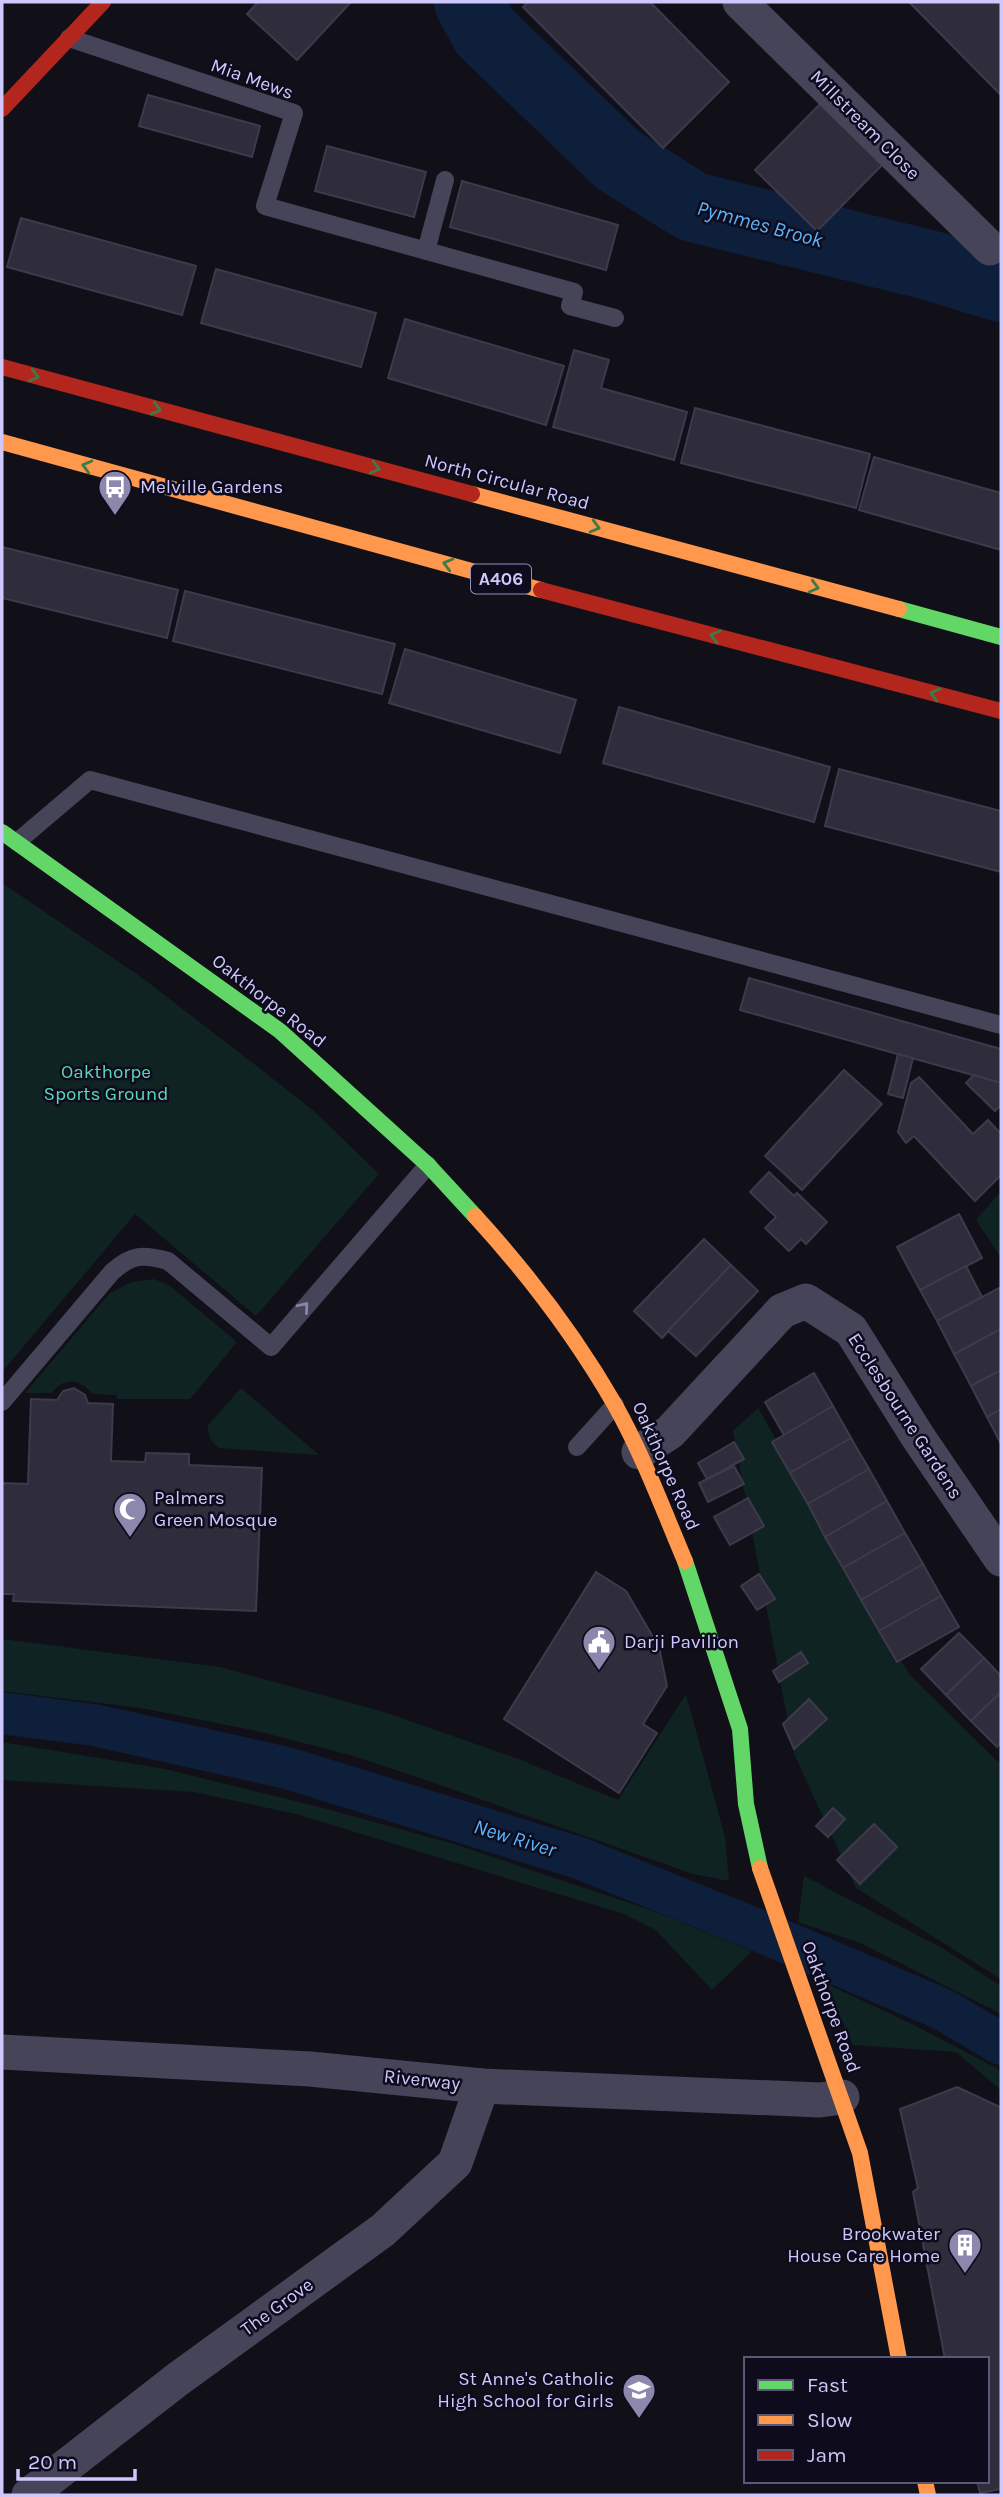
<svg xmlns="http://www.w3.org/2000/svg" width="1003" height="2497" font-family="Karla,sans-serif">
<style>
.green{fill:#0f2322}
.lines{fill:none;stroke-linecap:round;stroke-linejoin:round}
.canal{stroke:#0d1f3b;stroke-width:42}
.river{stroke:#0d1f3b;stroke-width:70}
.building{fill:#2f2c3c;stroke:#3c3a4c;stroke-width:2}
.lane{stroke:#454459;stroke-width:18}
.street{stroke:#454459;stroke-width:35}
.fast{stroke:#63d668;stroke-width:16}
.slow{stroke:#ff974d;stroke-width:16}
.jam{stroke:#b3261e;stroke-width:16}
.oneway{stroke:#3d7b46}
.oneway2{stroke:#8a86ab}
.labels{text-anchor:middle;dominant-baseline:central;stroke-width:5;stroke-linejoin:round;paint-order:stroke}
.shield{fill:#0e0c1c;stroke:#9490ba;stroke-width:2}
.shield-label{font-size:18px;font-weight:bold;fill:#cec8fd}
.street-label{font-size:19px;fill:#cec8fd;stroke:#0e0c1c}
.poi-label{font-size:19px;fill:#cec8fd;stroke:#0e0c1c;text-anchor:start}
.park-label{font-size:19px;fill:#58d9b8;stroke:#0e0c1c}
.water-label{font-size:21px;font-style:italic;fill:#5ab2fa;stroke:#0e0c1c}
</style>
<rect width="100%" height="100%" fill="#111018"/>
<g class="green">
<polygon points="2,883 141,977 258,1067 315,1112 379,1174 256,1316 135,1214 2,1372"/>
<polygon points="1001,1191 1001,1258 976,1220"/>
<path d="M154 1279 170 1286 237 1342 190 1399H117V1395L92 1394C81 1378 63 1377 52 1393H25L110 1293 132 1282Z"/>
<path d="M241 1388 319 1455 219 1448C211 1441 207 1435 208 1425Z"/>
<polygon points="758,1408 909,1674 1001,1765 1001,1979 856,1888 794,1754 733,1431"/>
<polygon points="2,1639 220,1667 384,1712 516,1758 618,1800 686,1694 725,1837 729,1881 693,1874 423,1779 350,1755 257,1731 141,1708 2,1691"/>
<polygon points="2,1742 165,1769 327,1809 454,1844 656,1912 752,1951 712,1990 656,1930 624,1914 296,1814 194,1792 2,1780"/>
<polygon points="804,1876 942,1948 1001,1986 1001,2014 861,1943 798,1922"/>
<polygon points="825,1983 914,2025 996,2068 1001,2073 1001,2090 956,2052 853,2045"/>
</g>
<g class="lines">
<polyline class="canal" points="2,1713 94,1725 287,1768 582,1859 767,1934 944,2010 1001,2044"/>
<polyline class="river" points="469,2 485,32 618,160 693,207 929,265 1001,287"/>
</g>
<g class="building">
<polygon points="258,2 351,2 297,60 247,14"/>
<polygon points="528,2 650,2 729,82 663,148 523,7"/>
<polygon points="909,2 1001,2 1001,95"/>
<polygon points="148,95 260,126 252,157 139,126"/>
<polygon points="829,95 891,156 817,231 755,170"/>
<polygon points="327,146 426,172 414,217 315,191"/>
<polygon points="462,181 618,225 606,270 450,227"/>
<polygon points="21,218 196,266 182,315 7,267"/>
<polygon points="216,269 376,313 361,367 201,323"/>
<polygon points="405,319 564,366 546,425 388,378"/>
<polygon points="574,350 609,360 601,388 687,412 674,460 553,427"/>
<polygon points="695,408 870,454 856,508 681,463"/>
<polygon points="874,457 1001,493 1001,550 859,510"/>
<polygon points="2,547 178,590 167,638 2,598"/>
<polygon points="185,591 395,644 382,694 173,641"/>
<polygon points="405,649 576,700 560,753 389,703"/>
<polygon points="619,707 830,767 814,822 603,763"/>
<polygon points="839,769 1001,811 1001,872 825,826"/>
<polygon points="749,978 1001,1049 1001,1083 740,1010"/>
<polygon points="898,1054 913,1058 903,1098 888,1094"/>
<polygon points="844,1070 882,1104 802,1190 765,1156"/>
<polygon points="974,1075 1001,1083 1001,1105 995,1111 966,1083"/>
<polygon points="919,1077 973,1134 988,1120 1001,1134 1001,1175 975,1201 914,1136 906,1143 898,1132 911,1083"/>
<polygon points="769,1172 794,1196 797,1193 827,1222 806,1244 801,1239 789,1251 765,1228 776,1217 750,1192"/>
<polygon points="959,1214 982,1258 920,1290 897,1247"/>
<polygon points="704,1239 731,1265 662,1338 634,1311"/>
<polygon points="731,1265 758,1291 696,1356 668,1331"/>
<polygon points="966,1266 982,1297 937,1321 920,1290"/>
<polygon points="999,1288 1001,1292 1001,1329 954,1354 937,1321"/>
<polygon points="1001,1329 1001,1370 971,1386 954,1354"/>
<polygon points="1001,1370 1001,1409 987,1417 971,1386"/>
<polygon points="814,1373 833,1406 784,1435 765,1402"/>
<polygon points="74,1388 85,1395 88,1403 113,1404 111,1461 145,1462 146,1453 189,1454 189,1465 262,1468 256,1611 13,1601 14,1594 2,1594 2,1483 28,1484 31,1399 57,1400 63,1391"/>
<polygon points="833,1406 851,1438 790,1473 772,1442"/>
<polygon points="1001,1409 1001,1444 987,1417"/>
<polygon points="851,1438 869,1469 808,1504 790,1473"/>
<polygon points="734,1442 744,1459 707,1479 698,1463"/>
<polygon points="734,1466 744,1484 708,1502 699,1483"/>
<polygon points="869,1469 887,1501 825,1537 808,1504"/>
<polygon points="748,1498 764,1526 730,1545 714,1517"/>
<polygon points="887,1501 905,1533 843,1568 825,1537"/>
<polygon points="905,1533 923,1564 861,1600 843,1568"/>
<polygon points="923,1564 941,1596 879,1631 861,1600"/>
<polygon points="596,1572 626,1591 659,1647 667,1686 643,1724 657,1733 619,1793 504,1719"/>
<polygon points="759,1574 775,1599 757,1610 741,1586"/>
<polygon points="941,1596 959,1627 897,1662 879,1631"/>
<polygon points="959,1633 984,1658 946,1695 921,1669"/>
<polygon points="801,1652 808,1663 779,1682 773,1671"/>
<polygon points="984,1658 1001,1676 1001,1692 971,1721 946,1695"/>
<polygon points="1001,1692 1001,1742 997,1747 971,1721"/>
<polygon points="809,1699 827,1719 794,1749 783,1724"/>
<polygon points="833,1808 845,1819 828,1837 816,1826"/>
<polygon points="874,1824 897,1847 860,1884 837,1860"/>
<polygon points="957,2087 1000,2107 1001,2110 1001,2489 980,2493 977,2481 987,2481 987,2359 945,2359 913,2192 918,2188 900,2109"/>
</g>
<g class="lines">
<g class="lane">
<polyline points="69,38 294,113 265,206 574,292 570,306 615,318"/>
<polyline points="426,251 445,180"/>
<polyline points="17,842 90,780 1001,1025"/>
<path d="M2 1402 112 1272C132 1254 143 1254 168 1261L271 1347 428 1165"/>
<polyline points="577,1447 615,1405"/>
</g>
<g class="street">
<polyline points="740,2 990,248"/>
<polyline points="639,1452 670,1432 782,1311 806,1301 851,1330 918,1437 1001,1559"/>
<polyline points="2,2052 310,2069 482,2086 820,2100 842,2097"/>
<polyline points="29,2495 178,2379 383,2230 455,2163 482,2086"/>
</g>
<g class="fast">
<polyline points="899,609 1001,637"/>
<polyline points="2,832 280,1031 428,1165 475,1216"/>
<polyline points="685,1561 740,1729 746,1804 760,1868"/>
</g>
<g class="slow">
<polyline points="2,442 541,590"/>
<polyline points="472,494 899,609"/>
<path d="M475 1216C528 1274 576 1337 615 1405 643 1455 663 1509 685 1561"/>
<polyline points="760,1868 860,2153 899,2359"/>
<polyline points="925,2481 928,2495"/>
</g>
<g class="jam">
<polyline points="2,109 103,2"/>
<polyline points="2,367 472,494"/>
<polyline points="541,590 1001,711"/>
</g>
</g>
<defs><path id="oneway-chevron" d="M-2-3.5L2.5 0L-2 3.5" fill="none" stroke-width="1.6" stroke-linecap="round" stroke-linejoin="round" transform="scale(1.75)"/></defs>
<g class="oneway">
<use href="#oneway-chevron" transform="translate(34 376) rotate(15)"/>
<use href="#oneway-chevron" transform="translate(156 409) rotate(15)"/>
<use href="#oneway-chevron" transform="translate(87 466) rotate(-165)"/>
<use href="#oneway-chevron" transform="translate(375 468) rotate(15)"/>
<use href="#oneway-chevron" transform="translate(595 527) rotate(15)"/>
<use href="#oneway-chevron" transform="translate(448 564) rotate(-165)"/>
<use href="#oneway-chevron" transform="translate(814 587) rotate(15)"/>
<use href="#oneway-chevron" transform="translate(715 636) rotate(-165)"/>
<use href="#oneway-chevron" transform="translate(935 694) rotate(-165)"/>
</g>
<use class="oneway2" href="#oneway-chevron" transform="translate(304 1307) rotate(-50)"/>
<defs>
<symbol id="bus-pin" viewBox="-11 -11 22 30"><path d="M0 17L-7.5 6A9.5 9.5 0 1 1 7.5 6Z" fill="#8c88ad" stroke="#0e0c1c"/><path d="M-5-6H5V4H4V6H2V4H-2V6H-4V4H-5ZM-3.5-4V0h7V-4ZM-3.5 1.2v1.5H-2V1.2ZM2 1.2v1.5H3.5V1.2Z" fill="#fff"/></symbol>
<symbol id="mosque-pin" viewBox="-11 -11 22 30"><path d="M0 17L-7.5 6A9.5 9.5 0 1 1 7.5 6Z" fill="#8c88ad" stroke="#0e0c1c"/><path d="M3.5-4.9A6 6 0 1 0 3.5 4.9A5 5 0 1 1 3.5-4.9Z" fill="#fff"/></symbol>
<symbol id="civic-pin" viewBox="-11 -11 22 30"><path d="M0 17L-7.5 6A9.5 9.5 0 1 1 7.5 6Z" fill="#8c88ad" stroke="#0e0c1c"/><path d="M-.6-6.5H3V-4.5H.6V-3L4-1V1h2V6H-6V1h2V-1L-.6-3ZM-1.2 2.5V6h2.4V2.5Z" fill="#fff"/></symbol>
<symbol id="building-pin" viewBox="-11 -11 22 30"><path d="M0 17L-7.5 6A9.5 9.5 0 1 1 7.5 6Z" fill="#8c88ad" stroke="#0e0c1c"/><path d="M-4-6H4V6H1V3H-1V6H-4ZM-2.5-4.3h1.7v1.8h-1.7ZM.8-4.3h1.7v1.8H.8ZM-2.5-1h1.7V.8h-1.7ZM.8-1h1.7V.8H.8Z" fill="#fff"/></symbol>
<symbol id="school-pin" viewBox="-11 -11 22 30"><path d="M0 17L-7.5 6A9.5 9.5 0 1 1 7.5 6Z" fill="#8c88ad" stroke="#0e0c1c"/><path d="M0-5L7-2L0 1L-7-2ZM-4 1L0 2.5L4 1V4Q0 6-4 4Z" fill="#fff"/></symbol>
</defs>
<g fill-rule="evenodd">
<use href="#bus-pin" x="96" y="468" width="38" height="52"/>
<use href="#mosque-pin" x="111" y="1490" width="38" height="52"/>
<use href="#civic-pin" x="580" y="1623" width="38" height="52"/>
<use href="#building-pin" x="946" y="2226" width="38" height="52"/>
<use href="#school-pin" x="620" y="2371" width="38" height="52"/>
</g>
<g class="labels">
<rect class="shield" x="471" y="564.5" width="60" height="29" rx="5"/>
<g class="shield-label">
<text x="501" y="579">A406</text>
</g>
<g class="street-label">
<text transform="translate(252 79) rotate(20)">Mia Mews</text>
<text transform="translate(865 125) rotate(45)">Millstream Close</text>
<text transform="translate(507 482) rotate(15)">North Circular Road</text>
<text transform="translate(269 1001) rotate(38)">Oakthorpe Road</text>
<text transform="translate(905 1416) rotate(57)">Ecclesbourne Gardens</text>
<text transform="translate(666 1466) rotate(66)">Oakthorpe Road</text>
<text transform="translate(831 2007) rotate(70)">Oakthorpe Road</text>
<text transform="translate(422 2080) rotate(6)">Riverway</text>
<text transform="translate(277 2307) rotate(-36)">The Grove</text>
</g>
<g class="poi-label">
<text x="140" y="487">Melville Gardens</text>
<text x="154" y="1498">Palmers<tspan x="154" dy="22">Green Mosque</tspan></text>
<text x="624" y="1642">Darji Pavilion</text>
<text x="940" y="2234" text-anchor="end">Brookwater<tspan x="940" dy="22">House Care Home</tspan></text>
<text x="614" y="2379" text-anchor="end">St Anne's Catholic<tspan x="614" dy="22">High School for Girls</tspan></text>
</g>
<g class="park-label">
<text x="106" y="1072">Oakthorpe<tspan x="106" dy="22">Sports Ground</tspan></text>
</g>
<g class="water-label">
<text transform="translate(760 224) rotate(15)">Pymmes Brook</text>
<text transform="translate(515 1838) rotate(17)">New River</text>
</g>
</g>
<rect width="1003" height="2497" fill="none" stroke="#cec8fd" stroke-width="7"/>
<rect x="744" y="2357" width="245" height="126" fill="#0e0c1c" stroke="#5b5776" stroke-width="2"/>
<rect x="758" y="2380" width="35" height="10" fill="#63d668" stroke="#5b5776" stroke-width="2"/>
<text x="807" y="2392" font-size="21" fill="#cec8fd">Fast</text>
<rect x="758" y="2415" width="35" height="10" fill="#ff974d" stroke="#5b5776" stroke-width="2"/>
<text x="807" y="2427" font-size="21" fill="#cec8fd">Slow</text>
<rect x="758" y="2450" width="35" height="10" fill="#b3261e" stroke="#5b5776" stroke-width="2"/>
<text x="807" y="2462" font-size="21" fill="#cec8fd">Jam</text>
<path d="M18 2469v10h117v-10" fill="none" stroke="#cec8fd" stroke-width="3.5"/>
<text x="28" y="2469" font-size="21" fill="#cec8fd" stroke="#0e0c1c" stroke-width="5" paint-order="stroke">20 m</text>
</svg>
